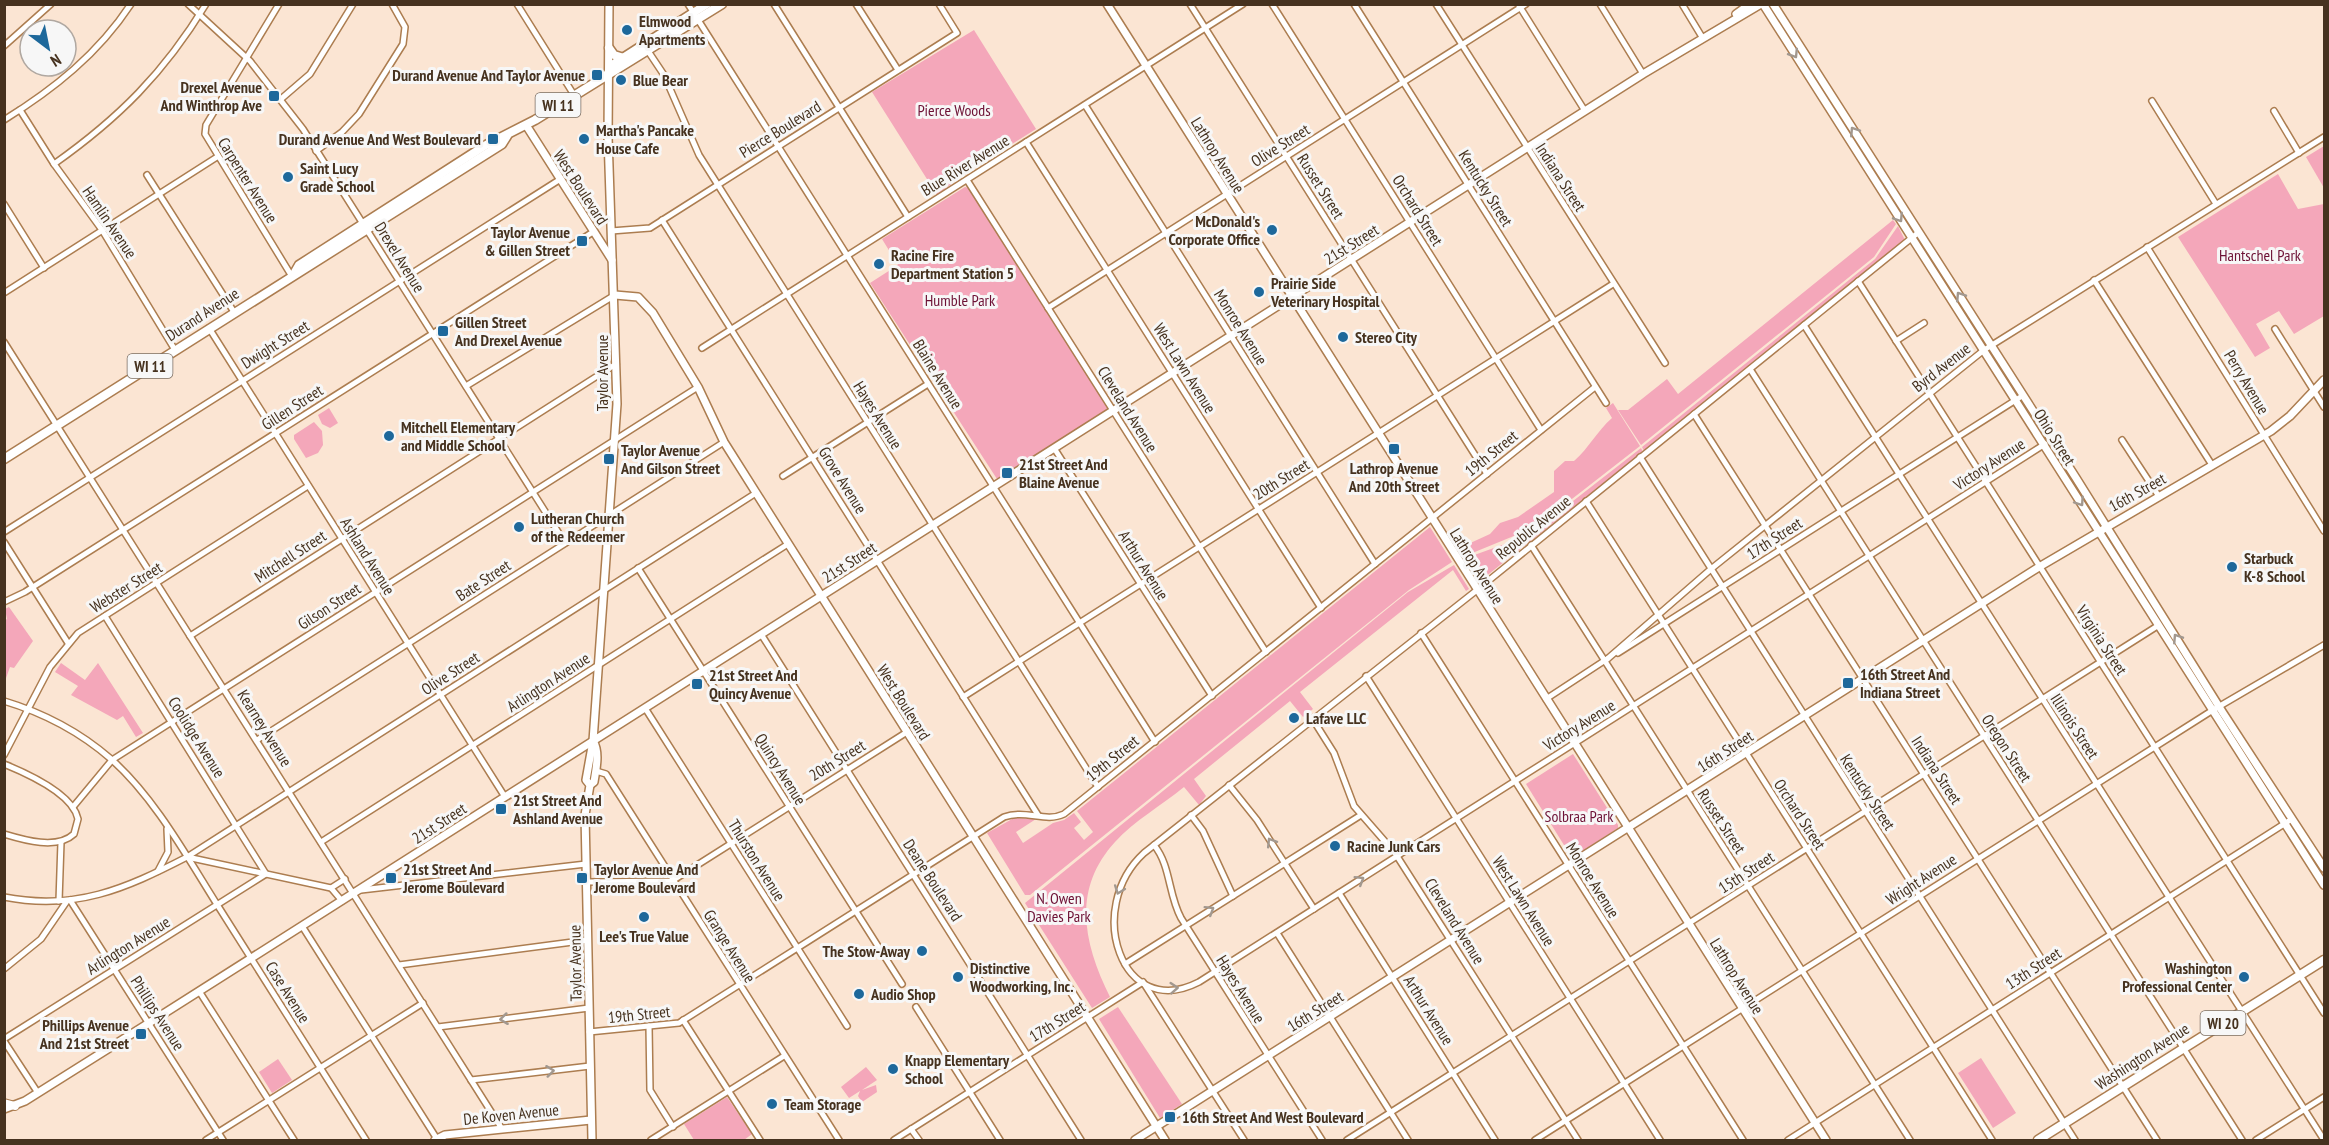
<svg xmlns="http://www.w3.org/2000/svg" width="2329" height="1145" font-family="'PT Sans Narrow',sans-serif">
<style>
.green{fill:#f4a7ba}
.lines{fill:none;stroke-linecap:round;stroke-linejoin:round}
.minor-casing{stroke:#ac7d50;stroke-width:8}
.tertiary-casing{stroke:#ac7d50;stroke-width:10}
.secondary-casing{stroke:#ac7d50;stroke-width:10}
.primary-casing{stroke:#ac7d50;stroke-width:11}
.minor{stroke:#fff;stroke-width:5}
.tertiary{stroke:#fff;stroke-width:7}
.secondary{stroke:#fff;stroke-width:8}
.primary{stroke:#fff;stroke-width:8}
.oneway{stroke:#a2988f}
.poi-dot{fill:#1d689b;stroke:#f7f7f7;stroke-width:2}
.labels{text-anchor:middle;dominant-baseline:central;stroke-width:6;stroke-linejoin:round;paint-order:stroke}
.shield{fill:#f7f7f7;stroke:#7b6d60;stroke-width:1.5}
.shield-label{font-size:15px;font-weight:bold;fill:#46321f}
.poi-label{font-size:16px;font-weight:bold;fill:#46321f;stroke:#f7f7f7;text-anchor:start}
.park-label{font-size:16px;fill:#6d1135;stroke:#f7f7f7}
.street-label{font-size:16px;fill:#46321f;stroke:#f7f7f7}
</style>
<rect width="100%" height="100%" fill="#fbe5d3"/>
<g class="green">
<polygon points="974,30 1036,129 963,175 937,195 872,92"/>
<polygon points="2324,146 2324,188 2306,157"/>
<polygon points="2278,174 2298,209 2324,204 2324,316 2294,334 2279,311 2256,324 2270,348 2255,357 2178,237"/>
<polygon points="965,187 969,188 1107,407 1107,410 997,479 870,283 898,265 882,239"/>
<polygon points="1893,220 1896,224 1874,257 1641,445 1618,410 1628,410 1667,379 1678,394"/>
<polygon points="1898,226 1905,240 1644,451 1642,447 1875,259"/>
<path d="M1613 403 1640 446 1536 527 1465 556 1456 543 1462 539 1466 545 1490 534 1500 523 1518 517 1554 492V471L1565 461H1574C1589 448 1597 431 1612 418L1606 408Z"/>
<polygon points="329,408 338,423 330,428 322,424 318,415"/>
<polygon points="314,422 322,431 323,445 318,453 306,458 294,439 294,435"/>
<polygon points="1641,448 1643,452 1480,581 1466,558 1516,540 1541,526"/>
<polygon points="1430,527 1452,562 1409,590 1030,895 1025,895 987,833 1014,818 1036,819 1016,832 1023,843 1053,823 1064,820 1074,813 1081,822 1074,828 1084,840 1093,832 1077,811"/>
<path d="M1454 565 1469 589 1466 591 1453 570 1300 692 1313 709 1303 717 1290 701 1194 779 1206 796 1199 805 1184 787C1162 805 1134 821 1115 842 1071 890 1084 945 1110 997L1092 1008 1025 903 1408 592Z"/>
<polygon points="9,607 33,641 14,668 10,667 5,681 4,621 7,619 5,609"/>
<polygon points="61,663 85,680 98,663 143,733 136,737 123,716 117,720 71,695 78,686 55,672"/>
<polygon points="1573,754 1618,825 1618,828 1572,858 1526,784"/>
<polygon points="1118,1007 1182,1104 1160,1118 1099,1019"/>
<polygon points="1981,1058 2016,1113 1993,1128 1958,1073"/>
<polygon points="278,1059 292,1080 272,1093 259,1072"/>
<polygon points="866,1067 877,1080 862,1090 876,1085 877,1092 862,1102 858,1096 860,1091 849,1098 841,1087"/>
<polygon points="727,1097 752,1134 744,1140 694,1140 684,1124"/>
</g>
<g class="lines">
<defs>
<g id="minor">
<polyline points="188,4 250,61 303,129 565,543"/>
<polyline points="279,4 206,125 205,134 291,275"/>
<polyline points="517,4 574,95"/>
<polyline points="688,4 1155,742"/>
<polyline points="774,4 908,217"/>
<polyline points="856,4 898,70"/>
<polyline points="1190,4 1487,474"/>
<polyline points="1272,4 1541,430"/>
<polyline points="1354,4 1606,403"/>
<polyline points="1436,4 1665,363"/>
<polyline points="1518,4 1585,111"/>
<polyline points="1600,4 1643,74"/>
<polyline points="1682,4 1702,37"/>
<polyline points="4,46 51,4"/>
<polyline points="648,51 664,75 699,155 1098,787"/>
<polyline points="281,99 310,74 353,4"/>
<polyline points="2152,101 2216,204"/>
<polyline points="1085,105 1375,564"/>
<polyline points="20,110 54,164 102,230 175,350"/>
<polyline points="2274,111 2299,153"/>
<path d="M4 120C54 89 98 54 131 4"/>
<polyline points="1026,142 1321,608"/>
<polyline points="316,151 342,132 359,114 403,44 405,27 392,4"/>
<path d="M54 164C119 118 164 73 206 4"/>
<polyline points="147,175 234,312"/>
<polyline points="967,180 1266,652"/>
<polyline points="4,204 44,268"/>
<polyline points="662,220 1038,815"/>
<polyline points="611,231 650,228 957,33 939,4"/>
<path d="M1919 232 1477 590 1144 853C1084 908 1121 1022 1199 982L2045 444"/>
<polyline points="2147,247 2324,531"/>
<polyline points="2094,280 2212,465"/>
<polyline points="1858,281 2324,1013"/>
<polyline points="4,293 217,157"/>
<polyline points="1048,308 1526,4"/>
<polyline points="1804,325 2324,1140"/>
<polyline points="209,328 505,797"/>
<polyline points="2275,329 2324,407"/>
<polyline points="1896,341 1924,323"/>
<polyline points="4,342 502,1129"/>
<polyline points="702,348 1243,4"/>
<polyline points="1750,369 2242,1140"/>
<polyline points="466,386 615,295"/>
<polyline points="1694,414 2157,1140"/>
<polyline points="2122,440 2158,495"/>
<polyline points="1054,448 1212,696"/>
<polyline points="1640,457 2075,1140"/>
<polyline points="783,476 928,384"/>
<polyline points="1586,501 1992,1140"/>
<polyline points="4,532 559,180"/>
<polyline points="4,542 68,643"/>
<polyline points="1531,545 1910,1140"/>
<polyline points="638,568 902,984"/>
<polyline points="4,602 25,592 593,232"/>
<polyline points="1421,633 1743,1140"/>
<polyline points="761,634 1081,1140"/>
<polyline points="190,636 616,364"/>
<polyline points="1618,653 2022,396"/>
<polyline points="1605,661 1711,569 1984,350 2324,137"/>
<polyline points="1366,676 1660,1140"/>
<polyline points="963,697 1613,284"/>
<polyline points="1546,699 1607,659"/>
<path d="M4 701C44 713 80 732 111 759 155 798 187 857 218 906 267 984 316 1062 366 1140"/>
<polyline points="645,708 847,1026"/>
<polyline points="1312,718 1334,753 1354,806 1395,853 1578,1140"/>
<polyline points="257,740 724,442"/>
<polyline points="4,755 50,667 78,633 308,486"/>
<path d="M4 764C26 773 73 794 78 819L74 834C57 850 24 840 4 834"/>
<polyline points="596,771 606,774 839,1140"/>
<polyline points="1229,785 1257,820 1314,909"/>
<polyline points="73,807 112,760 698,387"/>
<polyline points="1191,815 1203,831 1233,896"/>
<polyline points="321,842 788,544"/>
<path d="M1154 845C1171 866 1168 894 1181 918L1322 1140"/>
<polyline points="187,857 331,888 342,901"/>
<polyline points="158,871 168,852 167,829"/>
<polyline points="587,882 672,881 907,732"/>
<polyline points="331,888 345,879"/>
<polyline points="361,890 586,864"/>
<polyline points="1339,893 1495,1140"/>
<path d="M4 897C75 911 125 889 187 857L756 493"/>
<polyline points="70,900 223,1140"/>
<polyline points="59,901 61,842"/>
<polyline points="302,926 437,1139"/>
<polyline points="1277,933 1408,1140"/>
<polyline points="1125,964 1361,815"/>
<polyline points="399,965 588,940"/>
<polyline points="4,969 41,939 67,901"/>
<polyline points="199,991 294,1140"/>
<polyline points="916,1007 1000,1140"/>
<polyline points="683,1020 760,1140"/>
<polyline points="649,1026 650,1090 673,1127"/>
<polyline points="438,1027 589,1008"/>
<path d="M589 1032 679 1023 1004 817C1026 809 1045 823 1064 814L1595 387"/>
<polyline points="4,1039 266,874 105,616"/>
<polyline points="4,1041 38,1093"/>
<polyline points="471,1080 590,1066"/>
<polyline points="911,1129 919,1140"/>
<polyline points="206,1140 423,1003"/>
<polyline points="651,1140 784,1056"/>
<polyline points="894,1140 1143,982 1244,1140"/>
<polyline points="1347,1140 2159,625"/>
<polyline points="1535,1140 2213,710 2324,645"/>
<polyline points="1788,1140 2292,819"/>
<polyline points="2256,1140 2324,1097"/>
</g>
<g id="tertiary">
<polyline points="1107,4 1826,1140"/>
<polyline points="1763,4 2324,885"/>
<polyline points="1773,4 2076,478 2223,713 2324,868"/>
<polyline points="1736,14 1750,4"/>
<polyline points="526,125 612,260"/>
<polyline points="615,295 638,297 653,313 698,387 724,442 1165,1140"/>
<path d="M590 785 594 782C596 769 600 752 593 741"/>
<polyline points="4,1109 25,1101 149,1023 1643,74 1761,4"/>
<polyline points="435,1140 445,1135 591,1120"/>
<polyline points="592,1140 585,815 590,785 586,780 593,741 617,404 608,137 609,4"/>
<polyline points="1135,1140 2039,567 2271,431 2290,416 2324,380"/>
</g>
<polyline id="secondary" points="4,1103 15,1106"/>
<g id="primary">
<polyline points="609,48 614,55 624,58"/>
<polyline points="608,73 615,63 707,4"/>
<polyline points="295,272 299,265 486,145 535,120 722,4"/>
<polyline points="4,459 502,144 507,136"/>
<polyline points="2038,1140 2324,960"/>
</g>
</defs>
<use href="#minor" class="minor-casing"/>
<use href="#tertiary" class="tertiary-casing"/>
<use href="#secondary" class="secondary-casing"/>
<use href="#primary" class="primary-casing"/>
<use href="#minor" class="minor"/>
<use href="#tertiary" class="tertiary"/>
<use href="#secondary" class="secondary"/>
<use href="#primary" class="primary"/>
</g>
<defs><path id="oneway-chevron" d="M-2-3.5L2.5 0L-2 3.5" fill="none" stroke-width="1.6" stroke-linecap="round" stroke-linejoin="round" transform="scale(1.5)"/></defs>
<g class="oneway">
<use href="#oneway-chevron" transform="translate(1794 54) rotate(58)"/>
<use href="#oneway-chevron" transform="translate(1854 131) rotate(-123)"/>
<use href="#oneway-chevron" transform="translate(1899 218) rotate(57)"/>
<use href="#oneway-chevron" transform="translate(1960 296) rotate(-123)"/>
<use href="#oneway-chevron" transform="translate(2080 502) rotate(56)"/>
<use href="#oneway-chevron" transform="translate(2177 638) rotate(-123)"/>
<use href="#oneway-chevron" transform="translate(1271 842) rotate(-122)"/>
<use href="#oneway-chevron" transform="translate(1360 880) rotate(-32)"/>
<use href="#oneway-chevron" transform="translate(1119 890) rotate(110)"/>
<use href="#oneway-chevron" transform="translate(1210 910) rotate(-32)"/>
<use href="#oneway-chevron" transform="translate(1174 988) rotate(-4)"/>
<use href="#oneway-chevron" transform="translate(504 1019) rotate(173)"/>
<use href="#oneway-chevron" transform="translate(550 1071) rotate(-7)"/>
</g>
<g class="poi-dot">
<circle cx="627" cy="30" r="6"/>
<rect x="591" y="69" width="12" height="12" rx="3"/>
<circle cx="621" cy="80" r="6"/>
<rect x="268" y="90" width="12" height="12" rx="3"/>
<rect x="487" y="133" width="12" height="12" rx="3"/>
<circle cx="584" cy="139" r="6"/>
<circle cx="288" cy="177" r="6"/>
<circle cx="1272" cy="230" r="6"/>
<rect x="576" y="235" width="12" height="12" rx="3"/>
<circle cx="879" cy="264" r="6"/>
<circle cx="1259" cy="292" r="6"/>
<rect x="437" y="325" width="12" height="12" rx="3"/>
<circle cx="1343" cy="337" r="6"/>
<circle cx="389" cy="436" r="6"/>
<rect x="1388" y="443" width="12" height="12" rx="3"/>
<rect x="603" y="453" width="12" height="12" rx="3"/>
<rect x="1001" y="467" width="12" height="12" rx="3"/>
<circle cx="519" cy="527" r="6"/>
<circle cx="2232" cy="567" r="6"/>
<rect x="1842" y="677" width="12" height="12" rx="3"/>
<rect x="691" y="678" width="12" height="12" rx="3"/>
<circle cx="1294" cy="718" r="6"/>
<rect x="495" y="803" width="12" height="12" rx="3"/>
<circle cx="1335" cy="846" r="6"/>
<rect x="385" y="872" width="12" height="12" rx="3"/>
<rect x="576" y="872" width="12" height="12" rx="3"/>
<circle cx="644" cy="917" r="6"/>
<circle cx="922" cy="951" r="6"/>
<circle cx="958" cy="977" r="6"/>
<circle cx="2244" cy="977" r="6"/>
<circle cx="859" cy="994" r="6"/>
<rect x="135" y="1028" width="12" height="12" rx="3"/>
<circle cx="893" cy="1069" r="6"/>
<circle cx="772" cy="1104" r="6"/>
<rect x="1164" y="1111" width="12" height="12" rx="3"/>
</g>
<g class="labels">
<g class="shield">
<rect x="535.5" y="93" width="45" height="24" rx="4.5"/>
<rect x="127.5" y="354" width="45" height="24" rx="4.5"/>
<rect x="2200.5" y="1011" width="45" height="24" rx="4.5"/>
</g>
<g class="shield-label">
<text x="558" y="105">WI 11</text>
<text x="150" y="366">WI 11</text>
<text x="2223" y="1023">WI 20</text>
</g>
<g class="poi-label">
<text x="639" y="21">Elmwood<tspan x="639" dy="18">Apartments</tspan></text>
<text x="585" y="75" text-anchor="end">Durand Avenue And Taylor Avenue</text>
<text x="633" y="80">Blue Bear</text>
<text x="262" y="87" text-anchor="end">Drexel Avenue<tspan x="262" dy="18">And Winthrop Ave</tspan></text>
<text x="596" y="130">Martha's Pancake<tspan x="596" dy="18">House Cafe</tspan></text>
<text x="481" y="139" text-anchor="end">Durand Avenue And West Boulevard</text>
<text x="300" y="168">Saint Lucy<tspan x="300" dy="18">Grade School</tspan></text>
<text x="1260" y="221" text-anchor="end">McDonald's<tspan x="1260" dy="18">Corporate Office</tspan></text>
<text x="570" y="232" text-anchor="end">Taylor Avenue<tspan x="570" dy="18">&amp; Gillen Street</tspan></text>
<text x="891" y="255">Racine Fire<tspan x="891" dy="18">Department Station 5</tspan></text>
<text x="1271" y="283">Prairie Side<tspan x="1271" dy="18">Veterinary Hospital</tspan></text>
<text x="455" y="322">Gillen Street<tspan x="455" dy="18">And Drexel Avenue</tspan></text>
<text x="1355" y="337">Stereo City</text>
<text x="401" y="427">Mitchell Elementary<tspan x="401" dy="18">and Middle School</tspan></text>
<text x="621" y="450">Taylor Avenue<tspan x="621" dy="18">And Gilson Street</tspan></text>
<text x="1019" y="464">21st Street And<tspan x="1019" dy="18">Blaine Avenue</tspan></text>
<text x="1394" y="468" text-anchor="middle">Lathrop Avenue<tspan x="1394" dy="18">And 20th Street</tspan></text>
<text x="531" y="518">Lutheran Church<tspan x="531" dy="18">of the Redeemer</tspan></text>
<text x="2244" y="558">Starbuck<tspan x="2244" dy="18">K-8 School</tspan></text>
<text x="1860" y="674">16th Street And<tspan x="1860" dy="18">Indiana Street</tspan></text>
<text x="709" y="675">21st Street And<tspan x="709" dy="18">Quincy Avenue</tspan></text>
<text x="1306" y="718">Lafave LLC</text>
<text x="513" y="800">21st Street And<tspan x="513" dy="18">Ashland Avenue</tspan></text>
<text x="1347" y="846">Racine Junk Cars</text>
<text x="403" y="869">21st Street And<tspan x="403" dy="18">Jerome Boulevard</tspan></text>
<text x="594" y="869">Taylor Avenue And<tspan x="594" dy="18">Jerome Boulevard</tspan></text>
<text x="644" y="936" text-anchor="middle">Lee's True Value</text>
<text x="910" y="951" text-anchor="end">The Stow-Away</text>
<text x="970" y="968">Distinctive<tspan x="970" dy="18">Woodworking, Inc.</tspan></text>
<text x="2232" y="968" text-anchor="end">Washington<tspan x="2232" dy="18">Professional Center</tspan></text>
<text x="871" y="994">Audio Shop</text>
<text x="129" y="1025" text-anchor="end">Phillips Avenue<tspan x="129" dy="18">And 21st Street</tspan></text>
<text x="905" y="1060">Knapp Elementary<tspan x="905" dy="18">School</tspan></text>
<text x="784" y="1104">Team Storage</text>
<text x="1182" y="1117">16th Street And West Boulevard</text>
</g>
<g class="park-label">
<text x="954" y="110">Pierce Woods</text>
<text x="2260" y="255">Hantschel Park</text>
<text x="960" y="300">Humble Park</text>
<text x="1579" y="816">Solbraa Park</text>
<text x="1059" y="898">N. Owen<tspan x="1059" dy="18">Davies Park</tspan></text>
</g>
<g class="street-label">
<text transform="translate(780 129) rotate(-32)">Pierce Boulevard</text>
<text transform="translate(1280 145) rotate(-32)">Olive Street</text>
<text transform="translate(1218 155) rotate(58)">Lathrop Avenue</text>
<text transform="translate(965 165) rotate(-32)">Blue River Avenue</text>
<text transform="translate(1561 177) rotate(57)">Indiana Street</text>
<text transform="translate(248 180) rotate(58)">Carpenter Avenue</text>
<text transform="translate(1321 186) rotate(58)">Russet Street</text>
<text transform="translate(581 187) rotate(57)">West Boulevard</text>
<text transform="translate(1486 188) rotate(58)">Kentucky Street</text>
<text transform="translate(1418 210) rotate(58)">Orchard Street</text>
<text transform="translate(110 222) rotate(56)">Hamlin Avenue</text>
<text transform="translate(1351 244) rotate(-32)">21st Street</text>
<text transform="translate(400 257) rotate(58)">Drexel Avenue</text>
<text transform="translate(202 314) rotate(-33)">Durand Avenue</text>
<text transform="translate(1241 327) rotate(58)">Monroe Avenue</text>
<text transform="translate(275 344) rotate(-32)">Dwight Street</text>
<text transform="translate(1941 367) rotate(-38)">Byrd Avenue</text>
<text transform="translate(1185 368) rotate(58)">West Lawn Avenue</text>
<text transform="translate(602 373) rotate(-90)">Taylor Avenue</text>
<text transform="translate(938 374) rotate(58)">Blaine Avenue</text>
<text transform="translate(2247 382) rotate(59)">Perry Avenue</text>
<text transform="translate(292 407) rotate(-33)">Gillen Street</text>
<text transform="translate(1128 409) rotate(58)">Cleveland Avenue</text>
<text transform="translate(878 415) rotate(58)">Hayes Avenue</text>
<text transform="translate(2055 437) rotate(58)">Ohio Street</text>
<text transform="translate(1491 453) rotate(-39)">19th Street</text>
<text transform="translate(1989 464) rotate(-33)">Victory Avenue</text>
<text transform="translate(1281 479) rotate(-32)">20th Street</text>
<text transform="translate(843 480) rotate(58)">Grove Avenue</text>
<text transform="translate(2137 492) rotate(-29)">16th Street</text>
<text transform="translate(1533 527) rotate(-39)">Republic Avenue</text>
<text transform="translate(1774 538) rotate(-33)">17th Street</text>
<text transform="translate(290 556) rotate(-33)">Mitchell Street</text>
<text transform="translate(368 556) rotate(58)">Ashland Avenue</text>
<text transform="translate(849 562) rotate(-33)">21st Street</text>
<text transform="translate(1144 565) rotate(58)">Arthur Avenue</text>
<text transform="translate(1477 566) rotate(58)">Lathrop Avenue</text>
<text transform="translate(483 580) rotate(-33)">Bate Street</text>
<text transform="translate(126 587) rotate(-32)">Webster Street</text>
<text transform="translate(329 606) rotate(-33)">Gilson Street</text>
<text transform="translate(2102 640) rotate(57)">Virginia Street</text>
<text transform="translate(450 673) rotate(-33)">Olive Street</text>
<text transform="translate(548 682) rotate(-33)">Arlington Avenue</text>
<text transform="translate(904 702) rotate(58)">West Boulevard</text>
<text transform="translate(1579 725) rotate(-32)">Victory Avenue</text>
<text transform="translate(2075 726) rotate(57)">Illinois Street</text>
<text transform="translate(265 728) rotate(58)">Kearney Avenue</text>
<text transform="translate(197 737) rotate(58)">Coolidge Avenue</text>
<text transform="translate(2007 748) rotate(57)">Oregon Street</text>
<text transform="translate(1725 751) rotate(-33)">16th Street</text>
<text transform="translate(1112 758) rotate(-39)">19th Street</text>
<text transform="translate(837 760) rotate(-32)">20th Street</text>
<text transform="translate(781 769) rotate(58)">Quincy Avenue</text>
<text transform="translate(1937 770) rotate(57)">Indiana Street</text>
<text transform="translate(1868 792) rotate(57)">Kentucky Street</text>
<text transform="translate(1800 814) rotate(57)">Orchard Street</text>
<text transform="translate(1722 821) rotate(57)">Russet Street</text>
<text transform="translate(439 823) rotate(-33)">21st Street</text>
<text transform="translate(757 860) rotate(58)">Thurston Avenue</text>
<text transform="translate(1746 872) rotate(-33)">15th Street</text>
<text transform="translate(1921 879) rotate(-33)">Wright Avenue</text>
<text transform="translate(933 880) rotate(57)">Deane Boulevard</text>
<text transform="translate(1593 880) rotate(58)">Monroe Avenue</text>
<text transform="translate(1524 901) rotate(58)">West Lawn Avenue</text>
<text transform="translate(1455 921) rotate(58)">Cleveland Avenue</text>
<text transform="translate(128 945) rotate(-32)">Arlington Avenue</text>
<text transform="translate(730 946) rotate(58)">Grange Avenue</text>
<text transform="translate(575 963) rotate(-91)">Taylor Avenue</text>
<text transform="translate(2033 968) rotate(-33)">13th Street</text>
<text transform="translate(1737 976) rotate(58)">Lathrop Avenue</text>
<text transform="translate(1241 989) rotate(58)">Hayes Avenue</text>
<text transform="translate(288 992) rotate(58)">Case Avenue</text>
<text transform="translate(1429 1010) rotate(58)">Arthur Avenue</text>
<text transform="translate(1315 1011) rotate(-32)">16th Street</text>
<text transform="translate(158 1013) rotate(57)">Phillips Avenue</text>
<text transform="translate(639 1014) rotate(-6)">19th Street</text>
<text transform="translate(1057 1021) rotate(-32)">17th Street</text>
<text transform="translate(2142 1056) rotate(-33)">Washington Avenue</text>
<text transform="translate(511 1114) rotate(-6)">De Koven Avenue</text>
</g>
</g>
<rect width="2329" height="1145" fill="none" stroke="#46321f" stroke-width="12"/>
<g transform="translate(48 48) rotate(148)"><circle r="28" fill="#f7f7f7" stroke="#b0a8a1" stroke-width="1.5"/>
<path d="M0-4.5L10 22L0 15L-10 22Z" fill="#1d689b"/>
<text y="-9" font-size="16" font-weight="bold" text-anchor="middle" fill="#46321f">N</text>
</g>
</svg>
